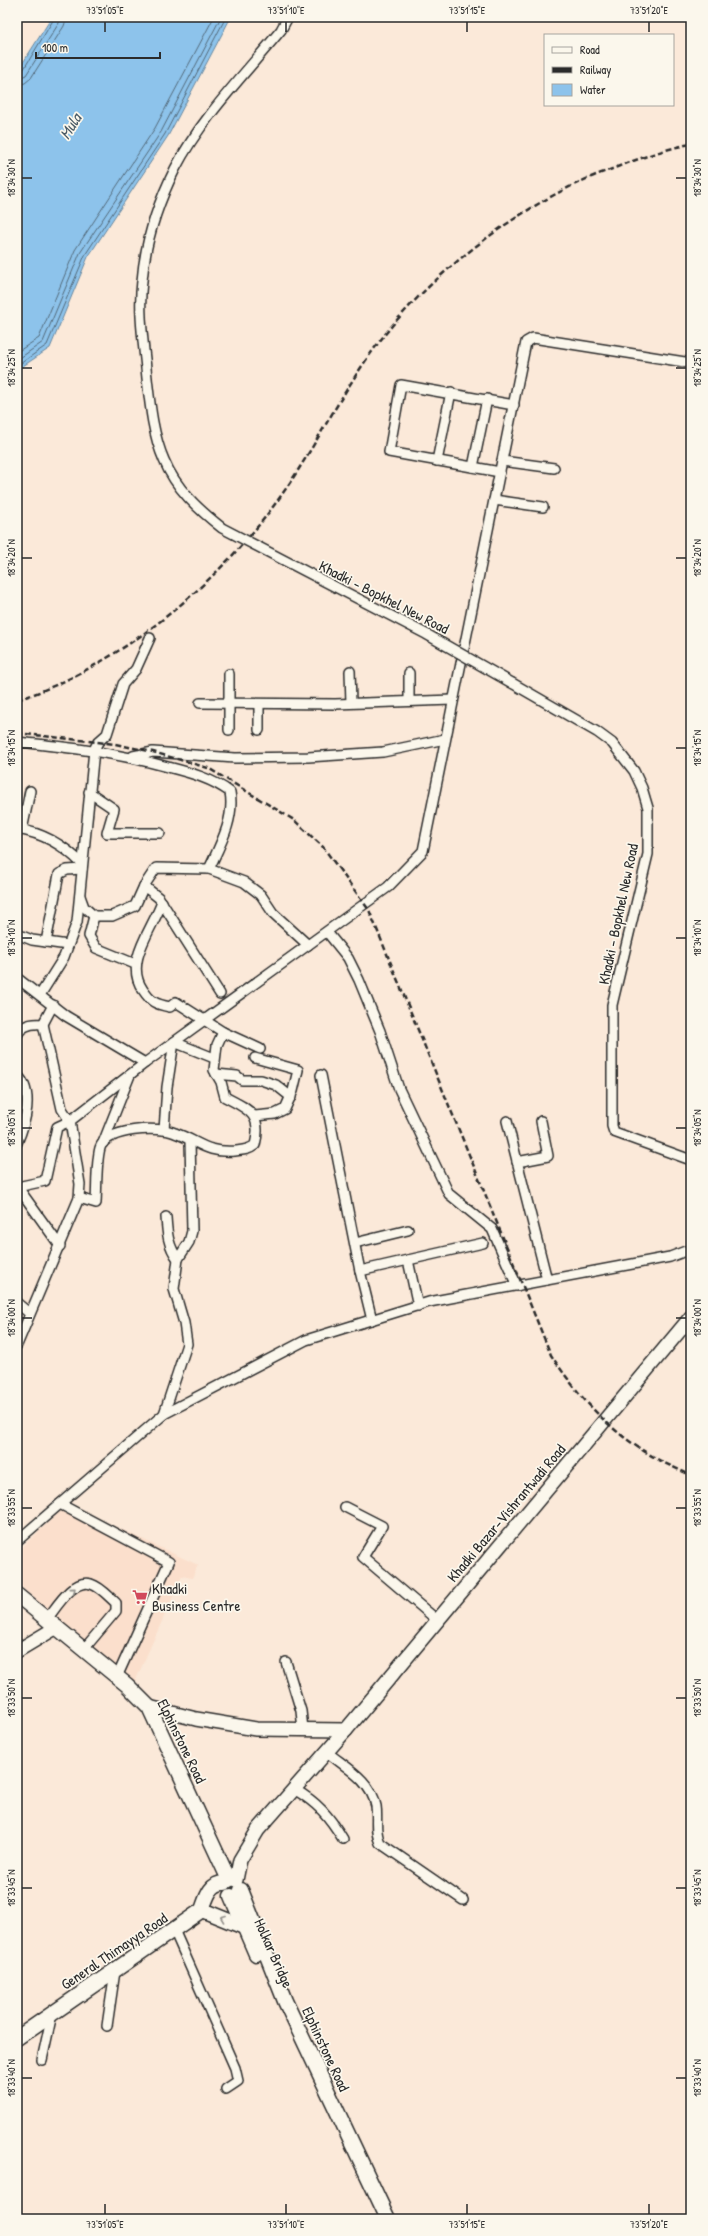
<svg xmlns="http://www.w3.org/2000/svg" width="708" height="2236" font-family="'Patrick Hand',sans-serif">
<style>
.built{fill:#fbdfcc}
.water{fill:#8dc3eb;stroke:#66869e}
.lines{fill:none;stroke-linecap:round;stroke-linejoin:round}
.shore{stroke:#526878;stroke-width:1}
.street-casing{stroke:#2b2b2b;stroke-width:12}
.secondary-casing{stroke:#2b2b2b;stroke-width:16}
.primary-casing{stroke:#2b2b2b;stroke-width:17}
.street{stroke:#fbf7ec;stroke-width:9}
.secondary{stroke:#fbf7ec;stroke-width:13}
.primary{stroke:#fbf7ec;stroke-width:14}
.rail{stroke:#2b2b2b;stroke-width:2.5;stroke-dasharray:6 3;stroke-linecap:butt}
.street-bridge-casing{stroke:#2b2b2b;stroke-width:12;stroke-linecap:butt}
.street-bridge{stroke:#fbf7ec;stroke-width:9}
.oneway{stroke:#93918c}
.ticks{fill:none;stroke:#2b2b2b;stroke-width:1.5}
.labels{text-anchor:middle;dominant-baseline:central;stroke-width:3.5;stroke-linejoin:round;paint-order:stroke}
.street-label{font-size:15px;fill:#2b2b2b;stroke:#fbf7ec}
.poi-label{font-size:15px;fill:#2b2b2b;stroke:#fbf7ec;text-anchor:start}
.water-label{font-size:16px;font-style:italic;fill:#485965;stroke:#fbf7ec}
.neatline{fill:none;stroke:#2b2b2b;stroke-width:1.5}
.ticks-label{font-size:10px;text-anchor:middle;fill:#2b2b2b}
</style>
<rect width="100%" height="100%" fill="#fbe9d9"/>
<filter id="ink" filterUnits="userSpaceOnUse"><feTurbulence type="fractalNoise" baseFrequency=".025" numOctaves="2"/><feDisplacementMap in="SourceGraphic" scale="8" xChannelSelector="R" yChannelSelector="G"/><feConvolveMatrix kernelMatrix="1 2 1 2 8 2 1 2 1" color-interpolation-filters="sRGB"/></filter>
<g filter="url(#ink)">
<polygon class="built" points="66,1506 73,1506 84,1510 103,1521 198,1565 192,1578 182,1576 134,1684 17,1583 17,1552"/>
<polygon class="water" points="52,17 231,17 168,136 88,257 50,348 17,370 17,72"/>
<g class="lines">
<g class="shore">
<polyline points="17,74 22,72 55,17"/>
<polyline points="17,79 26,75 59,23 61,17"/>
<polyline points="17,85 25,83 31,78 64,26 67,17"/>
<polyline points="17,352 39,338 75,250 155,128 214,17"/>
<polyline points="17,360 43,342 80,253 161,132 221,17"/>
<polyline points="17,366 47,345 85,255 165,134 226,17"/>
</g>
<defs>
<g id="street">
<polyline points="437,461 451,392"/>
<polyline points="502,461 554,468"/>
<polyline points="473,467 487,399"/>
<polyline points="500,472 389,452 401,385 514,405"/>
<polyline points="494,500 543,507"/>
<polyline points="350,671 351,703"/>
<polyline points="409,673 409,700"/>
<polyline points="512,683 597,732 612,743 634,771 642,788 648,808 648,854 612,1005 612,1126 614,1132 691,1160"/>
<polyline points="200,703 335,704 453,700"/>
<polyline points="259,704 259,730"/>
<polyline points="229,730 229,674"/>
<path d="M17 742C68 747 118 753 168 767 191 773 211 778 230 792 235 819 220 845 209 869L244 882 261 895 273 913 308 945"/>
<polyline points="133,756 153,752 235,758 308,757 383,752 445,739"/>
<polyline points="89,792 114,809 107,833 160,833"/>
<path d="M17 829C43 833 64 845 82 864"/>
<polyline points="22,830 30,791"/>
<polyline points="144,886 159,898 220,994"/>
<polyline points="80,896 84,907 94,916 112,916 135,906 144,886 156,868 209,869"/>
<path d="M162 902C153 929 123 962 143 990 151 1002 155 1004 170 1007L176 1002 223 1032 260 1049"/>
<polyline points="94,916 89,936 96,948 135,964"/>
<polyline points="327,932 348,958 359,980 380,1031 399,1089 449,1194 492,1229 517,1286"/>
<polyline points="17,934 32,940 68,945"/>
<polyline points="46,942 59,874 67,870 82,869"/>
<polyline points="17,978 66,1016 145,1063"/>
<polyline points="40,995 64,957 77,922 94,750 98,742 107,734 123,684 136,669 150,638"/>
<path d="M17 1035C22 1024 33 1023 43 1024L53 1005"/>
<polyline points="216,1074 237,1076 242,1080 261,1080 276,1085 291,1097"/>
<path d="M17 1075C35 1091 25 1124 17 1143"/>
<polyline points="321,1075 360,1271"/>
<polyline points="255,1116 275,1114 285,1109 293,1091 298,1070 255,1058"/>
<polyline points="507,1121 547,1280"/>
<polyline points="164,1130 167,1087 174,1042 214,1058"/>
<polyline points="103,1143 130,1075"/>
<polyline points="517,1162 548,1156 541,1121"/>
<polyline points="17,1186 60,1246"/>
<polyline points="17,1187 45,1181 57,1127 70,1121 62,1109 43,1024"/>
<path d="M79 1198 96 1203C97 1187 96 1163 100 1148 106 1128 159 1126 175 1133 200 1142 206 1153 235 1151 243 1150 249 1150 255 1145 263 1114 248 1109 225 1097L221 1082 214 1070 217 1045 223 1032"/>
<path d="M166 1217C167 1233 168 1246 178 1259L189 1242 192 1231 190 1141"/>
<polyline points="355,1243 408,1230"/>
<polyline points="408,1260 483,1243"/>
<polyline points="17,1303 29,1313"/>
<polyline points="372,1320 360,1271 408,1260 418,1306"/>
<polyline points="17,1345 79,1198 80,1184 70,1121 145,1063 388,887 423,851 526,342 533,338 691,363"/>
<polyline points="164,1414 187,1344 184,1323 174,1289 178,1259"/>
<polyline points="60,1504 169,1562 117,1677"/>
<polyline points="345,1507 382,1526 363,1557 437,1620"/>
<polyline points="17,1541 164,1414 306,1340 429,1302 670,1257 691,1249"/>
<path d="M47 1619C56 1608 73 1578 91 1584 101 1587 109 1597 116 1603V1611L84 1649"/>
<polyline points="286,1662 301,1711 303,1729"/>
<path d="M327 1752C345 1767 371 1780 376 1806 378 1819 374 1830 380 1843L463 1900"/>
<path d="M294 1789C318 1803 329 1816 343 1839"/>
<polyline points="174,1930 235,2068 238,2081 226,2089"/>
<polyline points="107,2026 115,1971"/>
<polyline points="42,2060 52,2014"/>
</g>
<g id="secondary">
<polyline points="17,1651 57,1627"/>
<polyline points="149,1707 196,1719 256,1729 346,1730"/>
<polyline points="236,1880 240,1860 258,1830 346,1730 691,1317"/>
</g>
<g id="primary">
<polyline points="17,1595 127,1685 149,1707 229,1880"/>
<polyline points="241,1890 285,2001 388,2219"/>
<polyline points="231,1896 256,1954"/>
<polyline points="202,1910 244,1927"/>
<path d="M17 2038 202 1910C206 1899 210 1882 225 1883"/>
</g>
</defs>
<use href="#street" class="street-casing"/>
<use href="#secondary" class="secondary-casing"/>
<use href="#primary" class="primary-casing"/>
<use href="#street" class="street"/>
<use href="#secondary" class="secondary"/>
<use href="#primary" class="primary"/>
<g class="rail">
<path d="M17 700C118 667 217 585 278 500 316 447 343 388 383 337 430 276 510 214 580 182 594 175 608 171 622 165 644 157 668 148 691 144"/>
<path d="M17 733 115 744 153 752 208 768 294 820 323 847 369 910 551 1355C589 1412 627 1449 691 1475"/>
</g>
<defs>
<path id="street-bridge" d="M288 17 281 30C245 74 201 118 175 169 158 203 145 243 142 281 138 313 144 346 147 378 150 405 153 435 164 460 176 489 198 509 222 528L426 634 512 683"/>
</defs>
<use href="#street-bridge" class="street-bridge-casing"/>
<use href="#street-bridge" class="street-bridge"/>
</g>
<defs><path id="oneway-chevron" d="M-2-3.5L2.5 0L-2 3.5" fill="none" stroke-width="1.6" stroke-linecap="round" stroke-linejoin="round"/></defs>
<g class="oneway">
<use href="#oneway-chevron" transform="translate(73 1590) rotate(-40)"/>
<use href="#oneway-chevron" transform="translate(223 1918) rotate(-159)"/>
</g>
</g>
<path class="ticks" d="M105 22V32M286 22V32M467 22V32M649 22V32M22 178H32M676 178H686M22 368H32M676 368H686M22 558H32M676 558H686M22 748H32M676 748H686M22 938H32M676 938H686M22 1128H32M676 1128H686M22 1318H32M676 1318H686M22 1508H32M676 1508H686M22 1698H32M676 1698H686M22 1888H32M676 1888H686M22 2078H32M676 2078H686M105 2204V2214M286 2204V2214M467 2204V2214M649 2204V2214"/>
<defs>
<symbol id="supermarket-bare" viewBox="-9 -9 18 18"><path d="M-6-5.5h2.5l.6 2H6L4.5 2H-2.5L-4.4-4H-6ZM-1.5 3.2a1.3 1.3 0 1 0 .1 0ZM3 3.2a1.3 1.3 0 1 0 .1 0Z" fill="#d1495b" stroke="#fbf7ec" stroke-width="2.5" paint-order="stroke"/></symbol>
</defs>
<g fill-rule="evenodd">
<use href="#supermarket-bare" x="129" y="1586" width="22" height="22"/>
</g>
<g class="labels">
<g class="street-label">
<text transform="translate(384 597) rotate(27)">Khadki - Bopkhel New Road</text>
<text transform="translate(618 914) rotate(-78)">Khadki - Bopkhel New Road</text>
<text transform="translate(506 1513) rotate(-50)">Khadki Bazar-Vishrantwadi Road</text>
<text transform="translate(182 1741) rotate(64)">Elphinstone Road</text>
<text transform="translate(114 1951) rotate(-34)">General Thimayya Road</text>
<text transform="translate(274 1953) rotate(66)">Holkar Bridge</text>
<text transform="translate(326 2049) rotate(65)">Elphinstone Road</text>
</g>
<g class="poi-label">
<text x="152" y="1588">Khadki<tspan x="152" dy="17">Business Centre</tspan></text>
</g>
<g class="water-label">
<text transform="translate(70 126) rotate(-59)">Mula</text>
</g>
</g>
<rect width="708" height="2236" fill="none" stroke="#fbf7ec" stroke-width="44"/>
<rect x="544" y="34" width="130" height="72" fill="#fbf7ec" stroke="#a8a59f"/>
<rect x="552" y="47" width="20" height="6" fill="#fbf7ec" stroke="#a8a59f"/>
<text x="580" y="54" font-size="12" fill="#2b2b2b">Road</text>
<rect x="552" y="67" width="20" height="6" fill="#2b2b2b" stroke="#a8a59f"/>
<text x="580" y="74" font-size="12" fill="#2b2b2b">Railway</text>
<rect x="552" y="84" width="20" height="12" fill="#8dc3eb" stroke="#a8a59f"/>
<text x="580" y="94" font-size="12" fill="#2b2b2b">Water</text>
<path d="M36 52v6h124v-6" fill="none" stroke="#2b2b2b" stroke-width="2"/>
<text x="42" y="52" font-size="12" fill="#2b2b2b" stroke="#fbf7ec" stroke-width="3" paint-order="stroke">100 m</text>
<rect x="22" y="22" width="664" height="2192" class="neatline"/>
<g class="ticks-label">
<text x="105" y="14">73°51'05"E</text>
<text x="286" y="14">73°51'10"E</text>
<text x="467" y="14">73°51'15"E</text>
<text x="649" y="14">73°51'20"E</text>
<text transform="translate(11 178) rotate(-90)" y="4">18°34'30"N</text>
<text transform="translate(697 178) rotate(-90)" y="4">18°34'30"N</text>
<text transform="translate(11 368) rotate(-90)" y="4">18°34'25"N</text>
<text transform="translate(697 368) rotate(-90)" y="4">18°34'25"N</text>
<text transform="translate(11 558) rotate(-90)" y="4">18°34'20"N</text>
<text transform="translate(697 558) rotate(-90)" y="4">18°34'20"N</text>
<text transform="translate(11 748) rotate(-90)" y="4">18°34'15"N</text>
<text transform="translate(697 748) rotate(-90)" y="4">18°34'15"N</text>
<text transform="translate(11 938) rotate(-90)" y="4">18°34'10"N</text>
<text transform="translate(697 938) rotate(-90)" y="4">18°34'10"N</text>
<text transform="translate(11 1128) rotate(-90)" y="4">18°34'05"N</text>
<text transform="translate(697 1128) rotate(-90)" y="4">18°34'05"N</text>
<text transform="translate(11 1318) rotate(-90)" y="4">18°34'00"N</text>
<text transform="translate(697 1318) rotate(-90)" y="4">18°34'00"N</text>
<text transform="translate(11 1508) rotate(-90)" y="4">18°33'55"N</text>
<text transform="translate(697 1508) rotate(-90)" y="4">18°33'55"N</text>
<text transform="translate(11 1698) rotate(-90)" y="4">18°33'50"N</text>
<text transform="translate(697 1698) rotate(-90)" y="4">18°33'50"N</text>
<text transform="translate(11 1888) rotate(-90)" y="4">18°33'45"N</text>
<text transform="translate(697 1888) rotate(-90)" y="4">18°33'45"N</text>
<text transform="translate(11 2078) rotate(-90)" y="4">18°33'40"N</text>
<text transform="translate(697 2078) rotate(-90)" y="4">18°33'40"N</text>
<text x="105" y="2228">73°51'05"E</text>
<text x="286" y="2228">73°51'10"E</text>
<text x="467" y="2228">73°51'15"E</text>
<text x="649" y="2228">73°51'20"E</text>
</g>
</svg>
